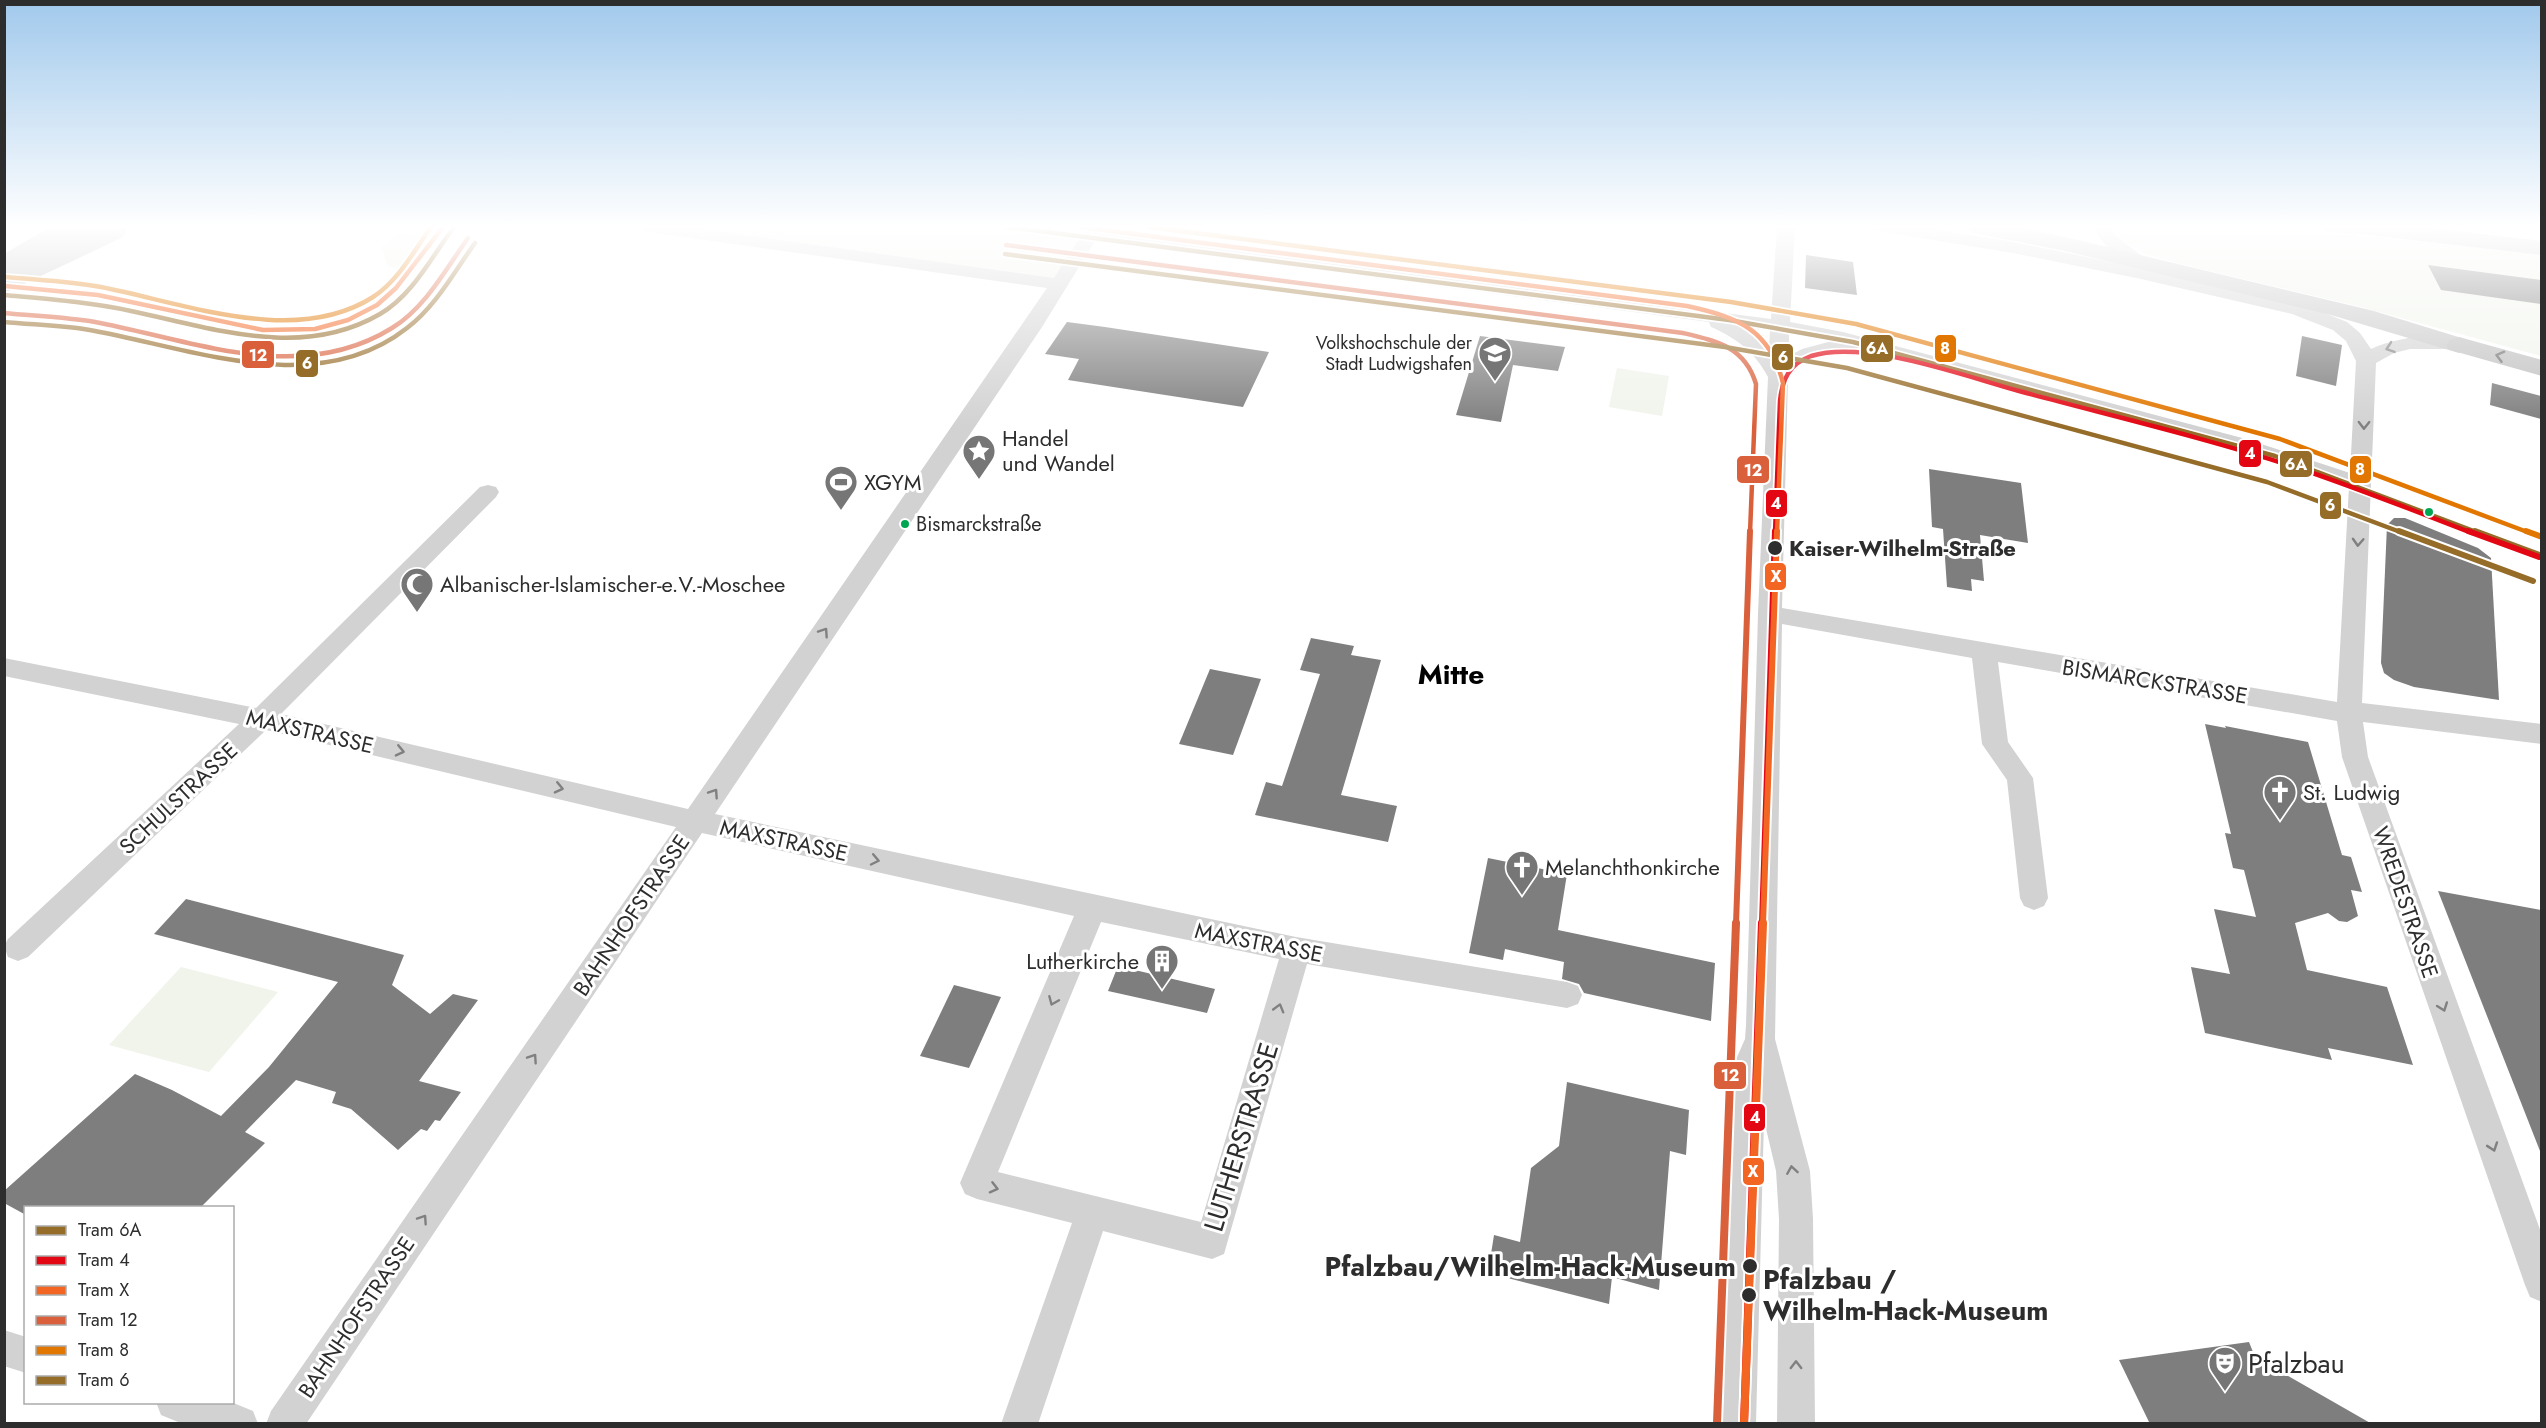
<svg xmlns="http://www.w3.org/2000/svg" width="2546" height="1428" font-family="Jost,sans-serif">
<style>
.green{fill:#f0f4eb}
.building{fill:#7e7e7e}
.lines{fill:none;stroke-linecap:round;stroke-linejoin:round}
.minor{fill:#d2d2d2;fill-rule:evenodd}
.major{fill:#c5c5c5;fill-rule:evenodd}
.highway{fill:#bfbfbf;fill-rule:evenodd}
.highway-bridge{stroke:#bfbfbf;stroke-width:26}
.tram-1-far1-casing{stroke:#fff;stroke-width:8}
.tram-1-casing{stroke:#fff;stroke-width:10}
.tram-2-far2-casing{stroke:#fff;stroke-width:8}
.tram-2-far1-casing{stroke:#fff;stroke-width:10}
.tram-2-casing{stroke:#fff;stroke-width:12}
.tram-3-far2-casing{stroke:#fff;stroke-width:8}
.tram-3-far1-casing{stroke:#fff;stroke-width:10}
.tram-3-casing{stroke:#fff;stroke-width:12}
.tram-4-far2-casing{stroke:#fff;stroke-width:8}
.tram-4-far1-casing{stroke:#fff;stroke-width:10}
.tram-4-casing{stroke:#fff;stroke-width:12}
.tram-5-far1-casing{stroke:#fff;stroke-width:8}
.tram-5-casing{stroke:#fff;stroke-width:10}
.tram-6-far1-casing{stroke:#fff;stroke-width:8}
.tram-6-casing{stroke:#fff;stroke-width:10}
.tram-1-far1{stroke:#966c29;stroke-width:4.5}
.tram-1{stroke:#966c29;stroke-width:6}
.tram-2-far2{stroke:#e30613;stroke-width:4.5}
.tram-2-far1{stroke:#e30613;stroke-width:6}
.tram-2{stroke:#e30613;stroke-width:8}
.tram-3-far2{stroke:#f26522;stroke-width:4.5}
.tram-3-far1{stroke:#f26522;stroke-width:6}
.tram-3{stroke:#f26522;stroke-width:8}
.tram-4-far2{stroke:#da603b;stroke-width:4.5}
.tram-4-far1{stroke:#da603b;stroke-width:6}
.tram-4{stroke:#da603b;stroke-width:8}
.tram-5-far1{stroke:#e17600;stroke-width:4.5}
.tram-5{stroke:#e17600;stroke-width:6}
.tram-6-far1{stroke:#966c29;stroke-width:4.5}
.tram-6{stroke:#966c29;stroke-width:6}
.oneway{stroke:#808080}
.oneway2{stroke:#6f6f6f}
.bus-dot{fill:#00a651;stroke:#fff;stroke-width:2}
.stop-dot{fill:#2d2d2d;stroke:#fff;stroke-width:2}
.labels{text-anchor:middle;dominant-baseline:central;stroke-width:6;stroke-linejoin:round;paint-order:stroke}
.far-poi-label{font-size:18px;fill:#2d2d2d;stroke:#fff;text-anchor:end}
.bus-label{font-size:20px;fill:#2d2d2d;stroke:#fff;text-anchor:start}
.poi-label{font-size:22px;fill:#2d2d2d;stroke:#fff;text-anchor:start}
.stop-label{font-size:22px;font-weight:bold;fill:#2d2d2d;stroke:#fff;text-anchor:start}
.street-label{font-size:22px;fill:#2d2d2d;stroke:#fff}
.near-street-label{font-size:27px;fill:#2d2d2d;stroke:#fff}
.near-stop-label{font-size:27px;font-weight:bold;fill:#2d2d2d;stroke:#fff;text-anchor:end}
.near-poi-label{font-size:27px;fill:#2d2d2d;stroke:#fff;text-anchor:start}
.district-label{font-size:28px;font-weight:bold;fill:#000;stroke:#fff}
.line-badge{stroke:#fff;stroke-width:2}
.badge-label{font-size:16px;text-anchor:middle;font-weight:bold;fill:#fff}
</style>
<rect width="100%" height="100%" fill="#fff"/>
<g class="green">
<polygon points="409,227 432,227 401,268 388,267 381,247"/>
<polygon points="649,227 1080,227 1086,228 1091,233 1058,284"/>
<polygon points="2293,227 2354,235 2541,252 2541,356 2361,307 2176,263 2141,252 2126,243 2111,228"/>
<polygon points="1617,368 1669,376 1662,416 1609,407"/>
<polygon points="181,967 278,992 209,1072 109,1045"/>
</g>
<g class="building">
<polygon points="1806,255 1853,262 1857,295 1805,288"/>
<polygon points="2428,265 2541,280 2541,304 2441,290"/>
<polygon points="1067,322 1105,327 1269,352 1243,407 1068,380 1079,359 1045,354"/>
<polygon points="1480,336 1565,347 1558,371 1513,365 1501,422 1456,415"/>
<polygon points="2302,336 2342,345 2336,386 2296,376"/>
<polygon points="2492,383 2541,396 2541,419 2490,405"/>
<polygon points="1929,469 2021,483 2028,543 1980,535 1984,581 1971,579 1972,591 1947,587 1943,529 1932,527"/>
<polygon points="2394,518 2405,518 2478,548 2491,558 2499,700 2414,687 2394,680 2384,673 2381,663 2387,525"/>
<polygon points="1311,638 1354,646 1351,655 1381,660 1341,795 1397,806 1388,842 1255,815 1266,782 1282,786 1320,674 1300,670"/>
<polygon points="1210,669 1261,679 1233,755 1179,744"/>
<polygon points="2205,724 2226,728 2225,726 2308,742 2342,855 2351,857 2362,892 2351,890 2358,916 2347,922 2339,921 2328,913 2295,923 2307,970 2387,987 2413,1065 2328,1048 2332,1060 2205,1033 2191,967 2230,974 2214,909 2256,917 2244,870 2233,868 2225,833 2231,834"/>
<polygon points="1488,858 1567,874 1558,930 1715,963 1711,1021 1584,993 1579,984 1562,979 1564,962 1505,949 1503,960 1469,953"/>
<polygon points="2438,891 2541,910 2541,1151 2540,1151"/>
<polygon points="186,899 404,955 392,985 430,1014 453,994 478,1000 419,1081 461,1092 440,1121 435,1120 427,1131 421,1129 398,1150 351,1109 332,1103 336,1092 296,1080 245,1132 265,1143 200,1208 26,1208 26,1215 4,1203 4,1191 135,1074 172,1090 221,1116 269,1067 338,982 154,934"/>
<polygon points="1118,966 1215,989 1207,1013 1108,991"/>
<polygon points="954,985 1001,997 969,1068 920,1056"/>
<polygon points="1567,1082 1689,1110 1686,1155 1670,1151 1659,1290 1612,1277 1609,1304 1488,1273 1494,1235 1520,1242 1531,1168 1559,1146"/>
<polygon points="2249,1342 2255,1357 2372,1424 2150,1424 2119,1360"/>
</g>
<g class="lines">
<g class="minor">
<path d="M640 227H687L1054 278 1084 231 1090 230 1771 319 1777 227H1795L1790 322 1843 332 2246 439 2350 473 2356 361 2346 341 2333 330 2292 314 2141 279 2013 253 1884 232 1878 231 1875 227H1921L2013 242 2141 268 2284 301 2320 311 2347 322 2360 333 2371 349C2400 336 2435 333 2466 341L2469 345 2466 349H2410L2394 353 2376 363 2362 703 2542 724V744L2363 722 2368 757 2542 1235V1302L2530 1297 2525 1285 2342 757 2337 721 1998 662 2008 742 2033 778 2048 898 2044 906 2034 910 2024 906 2020 898 2007 780 1982 744 1972 658 1782 624 1775 1039 1810 1171 1813 1219 1815 1424H1777L1779 1219 1776 1171 1764 1120 1756 1424H1718L1734 1064 1745 1039 1746 1025 1758 614 1768 377C1755 352 1736 338 1711 327L1709 322 1095 241 1042 327 715 814 1296 937 1567 982 1578 986 1582 995 1578 1004 1567 1008 1307 964 1224 1254 1212 1259 1103 1231 1038 1424H1001L1072 1223 977 1199 965 1194 960 1183 1074 916 702 833 306 1424H266L271 1411 676 827 266 730 28 957 18 961 8 957 4 946 8 939 239 724 4 676V658L256 708 480 487 488 485 496 487 499 492 496 497 281 714 688 809 1047 288 649 232 643 231ZM1740 326 1770 330 1769 349ZM1789 333 1832 341 1802 349 1789 356ZM1857 348 2232 449 2349 487 2337 702 1782 608 1788 378 1800 366 1816 357ZM1101 922 1279 959 1201 1222 998 1172Z"/>
<path d="M2093 227H2111L2115 235 2142 256 2145 260 2142 264C2123 269 2101 242 2093 227Z"/>
<polygon points="2322,227 2379,227 2381,230 2378,234 2372,235 2331,232 2325,231"/>
<polygon points="4,1330 26,1337 26,1373 4,1366"/>
<polygon points="156,1402 231,1402 253,1411 258,1424 183,1424 161,1415"/>
</g>
<g class="major">
<polygon points="1968,227 2017,227 2065,237 2374,311 2468,340 2472,345 2468,350 2459,353 2331,315 2065,251 1979,234 1971,232"/>
<polygon points="2350,227 2420,227 2542,241 2542,255 2361,234 2353,232"/>
</g>
<g class="highway">
<polygon points="50,227 77,227 74,232 12,269 4,271 4,254"/>
<polygon points="2459,337 2542,360 2542,376 2450,350 2446,345 2450,340"/>
</g>
<polyline class="highway-bridge" points="4,279 114,227"/>
<defs>
<g id="tram-1-far1">
<polyline points="1008,227 1729,320 1853,342 2275,456 2479,533"/>
<path d="M4 295C47 299 89 302 131 311 213 328 301 360 380 314 413 295 432 256 454 227"/>
</g>
<polyline id="tram-1" points="2475,531 2542,556"/>
<path id="tram-2-far2" d="M1775 533 1780 401C1782 380 1789 364 1811 356 1865 339 1964 376 2019 391 2112 416 2206 438 2298 468 2357 488 2415 511 2472 533"/>
<g id="tram-2-far1">
<polyline points="2468,531 2539,557"/>
<polyline points="1762,924 1775,531"/>
</g>
<polyline id="tram-2" points="1744,1424 1762,923"/>
<g id="tram-3-far2">
<path d="M1081 227 1687 306C1737 317 1770 329 1783 383L1777 533"/>
<polyline points="5,286 98,295 263,330 315,329 348,320 377,305 396,288 443,227"/>
</g>
<polyline id="tram-3-far1" points="1763,924 1777,531"/>
<polyline id="tram-3" points="1744,1424 1763,923"/>
<g id="tram-4-far2">
<path d="M1006 245 1683 333C1717 341 1745 347 1756 384L1750 533"/>
<path d="M4 313C34 316 65 317 95 322 192 340 299 386 392 328 425 308 446 269 468 238"/>
</g>
<polyline id="tram-4-far1" points="1736,924 1750,531"/>
<polyline id="tram-4" points="1717,1423 1736,923"/>
<g id="tram-5-far1">
<polyline points="1149,227 1731,302 1856,324 2280,439 2530,533"/>
<path d="M6 277C38 280 70 281 101 287 184 303 295 347 373 297 398 281 414 251 431 227"/>
</g>
<polyline id="tram-5" points="2526,531 2542,537"/>
<g id="tram-6-far1">
<polyline points="1005,254 1725,347 1847,368 2267,482 2403,533"/>
<path d="M4 322C34 325 65 325 95 331 193 349 317 399 407 328 436 306 454 272 475 243"/>
</g>
<polyline id="tram-6" points="2399,531 2533,581"/>
</defs>
<use href="#tram-1-far1" class="tram-1-far1-casing"/>
<use href="#tram-1" class="tram-1-casing"/>
<use href="#tram-2-far2" class="tram-2-far2-casing"/>
<use href="#tram-2-far1" class="tram-2-far1-casing"/>
<use href="#tram-2" class="tram-2-casing"/>
<use href="#tram-3-far2" class="tram-3-far2-casing"/>
<use href="#tram-3-far1" class="tram-3-far1-casing"/>
<use href="#tram-3" class="tram-3-casing"/>
<use href="#tram-4-far2" class="tram-4-far2-casing"/>
<use href="#tram-4-far1" class="tram-4-far1-casing"/>
<use href="#tram-4" class="tram-4-casing"/>
<use href="#tram-5-far1" class="tram-5-far1-casing"/>
<use href="#tram-5" class="tram-5-casing"/>
<use href="#tram-6-far1" class="tram-6-far1-casing"/>
<use href="#tram-6" class="tram-6-casing"/>
<use href="#tram-1-far1" class="tram-1-far1"/>
<use href="#tram-1" class="tram-1"/>
<use href="#tram-2-far2" class="tram-2-far2"/>
<use href="#tram-2-far1" class="tram-2-far1"/>
<use href="#tram-2" class="tram-2"/>
<use href="#tram-3-far2" class="tram-3-far2"/>
<use href="#tram-3-far1" class="tram-3-far1"/>
<use href="#tram-3" class="tram-3"/>
<use href="#tram-4-far2" class="tram-4-far2"/>
<use href="#tram-4-far1" class="tram-4-far1"/>
<use href="#tram-4" class="tram-4"/>
<use href="#tram-5-far1" class="tram-5-far1"/>
<use href="#tram-5" class="tram-5"/>
<use href="#tram-6-far1" class="tram-6-far1"/>
<use href="#tram-6" class="tram-6"/>
</g>
<defs><path id="oneway-chevron" d="M-2-3.5L2.5 0L-2 3.5" fill="none" stroke-width="1.6" stroke-linecap="round" stroke-linejoin="round" transform="scale(1.5)"/></defs>
<g class="oneway">
<use href="#oneway-chevron" transform="translate(2390 348) rotate(161)"/>
<use href="#oneway-chevron" transform="translate(2364 425) rotate(91)"/>
<use href="#oneway-chevron" transform="translate(2358 542) rotate(93)"/>
<use href="#oneway-chevron" transform="translate(824 632) rotate(-56)"/>
<use href="#oneway-chevron" transform="translate(400 751) rotate(13)"/>
<use href="#oneway-chevron" transform="translate(559 788) rotate(13)"/>
<use href="#oneway-chevron" transform="translate(714 793) rotate(-56)"/>
<use href="#oneway-chevron" transform="translate(875 860) rotate(12)"/>
<use href="#oneway-chevron" transform="translate(1053 1001) rotate(113)"/>
<use href="#oneway-chevron" transform="translate(2443 1007) rotate(70)"/>
<use href="#oneway-chevron" transform="translate(1279 1008) rotate(-74)"/>
<use href="#oneway-chevron" transform="translate(533 1058) rotate(-56)"/>
<use href="#oneway-chevron" transform="translate(2493 1147) rotate(71)"/>
<use href="#oneway-chevron" transform="translate(1792 1170) rotate(-99)"/>
<use href="#oneway-chevron" transform="translate(994 1188) rotate(14)"/>
<use href="#oneway-chevron" transform="translate(423 1219) rotate(-56)"/>
<use href="#oneway-chevron" transform="translate(1796 1365) rotate(-90)"/>
</g>
<use class="oneway2" href="#oneway-chevron" transform="translate(2500 356) rotate(-165)"/>
<linearGradient id="sky" x2="0" y2="1"><stop stop-color="#a1c9ec"/><stop offset="0.53" stop-color="#fff"/><stop offset="1" stop-color="#fff" stop-opacity="0"/></linearGradient>
<rect width="2546" height="427" fill="url(#sky)"/>
<defs>
<symbol id="university-pin" viewBox="-11 -11 22 30"><path d="M0 17L-7.5 6A9.5 9.5 0 1 1 7.5 6Z" fill="#767676" stroke="#fff"/><path d="M0-5L7-2L0 1L-7-2ZM-4 1L0 2.5L4 1V4Q0 6-4 4Z" fill="#fff"/></symbol>
<symbol id="sight-pin" viewBox="-11 -11 22 30"><path d="M0 17L-7.5 6A9.5 9.5 0 1 1 7.5 6Z" fill="#767676" stroke="#fff"/><path d="M0-6L1.8-2.2L6-1.7L2.9 1.2L3.7 5.4L0 3.3L-3.7 5.4L-2.9 1.2L-6-1.7L-1.8-2.2Z" fill="#fff"/></symbol>
<symbol id="stadium-pin" viewBox="-11 -11 22 30"><path d="M0 17L-7.5 6A9.5 9.5 0 1 1 7.5 6Z" fill="#767676" stroke="#fff"/><path d="M0-5a6.5 5 0 1 0 0 10a6.5 5 0 1 0 0-10ZM-3.5-1.8h7v3.6h-7Z" fill="#fff"/></symbol>
<symbol id="mosque-pin" viewBox="-11 -11 22 30"><path d="M0 17L-7.5 6A9.5 9.5 0 1 1 7.5 6Z" fill="#767676" stroke="#fff"/><path d="M3.5-4.9A6 6 0 1 0 3.5 4.9A5 5 0 1 1 3.5-4.9Z" fill="#fff"/></symbol>
<symbol id="church-pin" viewBox="-11 -11 22 30"><path d="M0 17L-7.5 6A9.5 9.5 0 1 1 7.5 6Z" fill="#767676" stroke="#fff"/><path d="M-1.2-6h2.4v3.5h3.3v2.4h-3.3V6h-2.4V-.1h-3.3v-2.4h3.3Z" fill="#fff"/></symbol>
<symbol id="building-pin" viewBox="-11 -11 22 30"><path d="M0 17L-7.5 6A9.5 9.5 0 1 1 7.5 6Z" fill="#767676" stroke="#fff"/><path d="M-4-6H4V6H1V3H-1V6H-4ZM-2.5-4.3h1.7v1.8h-1.7ZM.8-4.3h1.7v1.8H.8ZM-2.5-1h1.7V.8h-1.7ZM.8-1h1.7V.8H.8Z" fill="#fff"/></symbol>
<symbol id="theatre-pin" viewBox="-11 -11 22 30"><path d="M0 17L-7.5 6A9.5 9.5 0 1 1 7.5 6Z" fill="#767676" stroke="#fff"/><path d="M-5-5.5Q0-4 5-5.5V0Q5 5 0 6Q-5 5-5 0ZM-3.3-2.5H-1v1.5H-3.3ZM1-2.5H3.3v1.5H1ZM-2.8 1Q0 5.5 2.8 1Z" fill="#fff"/></symbol>
</defs>
<g fill-rule="evenodd">
<use href="#university-pin" x="1476" y="334" width="38" height="52"/>
<use href="#sight-pin" x="960" y="432" width="38" height="52"/>
<use href="#stadium-pin" x="822" y="463" width="38" height="52"/>
<use href="#mosque-pin" x="398" y="565" width="38" height="52"/>
<use href="#church-pin" x="2261" y="773" width="38" height="52"/>
<use href="#church-pin" x="1503" y="848" width="38" height="52"/>
<use href="#building-pin" x="1143" y="942" width="38" height="52"/>
<use href="#theatre-pin" x="2206" y="1344" width="38" height="52"/>
</g>
<g class="bus-dot">
<circle cx="2429" cy="512" r="5"/>
<circle cx="905" cy="524" r="5"/>
</g>
<g class="stop-dot">
<circle cx="1775" cy="548" r="8"/>
<circle cx="1750" cy="1266" r="8"/>
<circle cx="1749" cy="1295" r="8"/>
</g>
<g class="labels">
<g class="far-poi-label">
<text x="1472" y="343">Volkshochschule der<tspan x="1472" dy="21">Stadt Ludwigshafen</tspan></text>
</g>
<g class="bus-label">
<text x="916" y="524">Bismarckstraße</text>
</g>
<g class="poi-label">
<text x="1002" y="438">Handel<tspan x="1002" dy="25">und Wandel</tspan></text>
<text x="864" y="482">XGYM</text>
<text x="440" y="584">Albanischer-Islamischer-e.V.-Moschee</text>
<text x="2303" y="792">St. Ludwig</text>
<text x="1545" y="867">Melanchthonkirche</text>
<text x="1139" y="961" text-anchor="end">Lutherkirche</text>
</g>
<g class="stop-label">
<text x="1789" y="548">Kaiser-Wilhelm-Straße</text>
</g>
<g class="street-label">
<text transform="translate(2155 681) rotate(9)">BISMARCKSTRASSE</text>
<text transform="translate(310 731) rotate(13)">MAXSTRASSE</text>
<text transform="translate(178 798) rotate(-43)">SCHULSTRASSE</text>
<text transform="translate(784 840) rotate(12)">MAXSTRASSE</text>
<text transform="translate(2406 902) rotate(71)">WREDESTRASSE</text>
<text transform="translate(631 915) rotate(-56)">BAHNHOFSTRASSE</text>
<text transform="translate(1259 942) rotate(11)">MAXSTRASSE</text>
<text transform="translate(356 1317) rotate(-56)">BAHNHOFSTRASSE</text>
</g>
<g class="near-street-label">
<text transform="translate(1241 1137) rotate(-73)">LUTHERSTRASSE</text>
</g>
<g class="near-stop-label">
<text x="1736" y="1266">Pfalzbau/Wilhelm-Hack-Museum</text>
<text x="1763" y="1279" text-anchor="start">Pfalzbau /<tspan x="1763" dy="31">Wilhelm-Hack-Museum</tspan></text>
</g>
<g class="near-poi-label">
<text x="2248" y="1363">Pfalzbau</text>
</g>
<g class="district-label">
<text x="1451" y="674">Mitte</text>
</g>
</g>
<g class="line-badge">
<rect x="1934" y="334" width="23" height="29" rx="6" fill="#e17600"/>
<rect x="1860" y="334" width="34" height="29" rx="6" fill="#966c29"/>
<rect x="241" y="340" width="34" height="29" rx="6" fill="#da603b"/>
<rect x="1771" y="343" width="23" height="28" rx="6" fill="#966c29"/>
<rect x="295" y="349" width="24" height="29" rx="6" fill="#966c29"/>
<rect x="2238" y="439" width="24" height="29" rx="6" fill="#e30613"/>
<rect x="2279" y="450" width="34" height="28" rx="6" fill="#966c29"/>
<rect x="2349" y="455" width="23" height="29" rx="6" fill="#e17600"/>
<rect x="1736" y="455" width="34" height="29" rx="6" fill="#da603b"/>
<rect x="1765" y="489" width="23" height="29" rx="6" fill="#e30613"/>
<rect x="2319" y="491" width="23" height="29" rx="6" fill="#966c29"/>
<rect x="1764" y="562" width="23" height="29" rx="6" fill="#f26522"/>
<rect x="1713" y="1061" width="34" height="29" rx="6" fill="#da603b"/>
<rect x="1743" y="1103" width="23" height="29" rx="6" fill="#e30613"/>
<rect x="1742" y="1157" width="23" height="29" rx="6" fill="#f26522"/>
</g>
<g class="badge-label">
<text x="1945" y="354">8</text>
<text x="1877" y="354">6A</text>
<text x="258" y="361">12</text>
<text x="1783" y="363">6</text>
<text x="307" y="369">6</text>
<text x="2250" y="459">4</text>
<text x="2296" y="470">6A</text>
<text x="2360" y="475">8</text>
<text x="1753" y="476">12</text>
<text x="1776" y="509">4</text>
<text x="2330" y="511">6</text>
<text x="1776" y="582">X</text>
<text x="1730" y="1081">12</text>
<text x="1755" y="1123">4</text>
<text x="1753" y="1177">X</text>
</g>
<rect width="2546" height="1428" fill="none" stroke="#2d2d2d" stroke-width="12"/>
<rect x="24" y="1206" width="210" height="198" fill="#ffffff" stroke="#ababab" stroke-width="1.5"/>
<rect x="36" y="1226" width="30" height="9" fill="#966c29" stroke="#ababab" stroke-width="1.5"/>
<text x="78" y="1236" font-size="18" fill="#2d2d2d">Tram 6A</text>
<rect x="36" y="1256" width="30" height="9" fill="#e30613" stroke="#ababab" stroke-width="1.5"/>
<text x="78" y="1266" font-size="18" fill="#2d2d2d">Tram 4</text>
<rect x="36" y="1286" width="30" height="9" fill="#f26522" stroke="#ababab" stroke-width="1.5"/>
<text x="78" y="1296" font-size="18" fill="#2d2d2d">Tram X</text>
<rect x="36" y="1316" width="30" height="9" fill="#da603b" stroke="#ababab" stroke-width="1.5"/>
<text x="78" y="1326" font-size="18" fill="#2d2d2d">Tram 12</text>
<rect x="36" y="1346" width="30" height="9" fill="#e17600" stroke="#ababab" stroke-width="1.5"/>
<text x="78" y="1356" font-size="18" fill="#2d2d2d">Tram 8</text>
<rect x="36" y="1376" width="30" height="9" fill="#966c29" stroke="#ababab" stroke-width="1.5"/>
<text x="78" y="1386" font-size="18" fill="#2d2d2d">Tram 6</text>
</svg>
